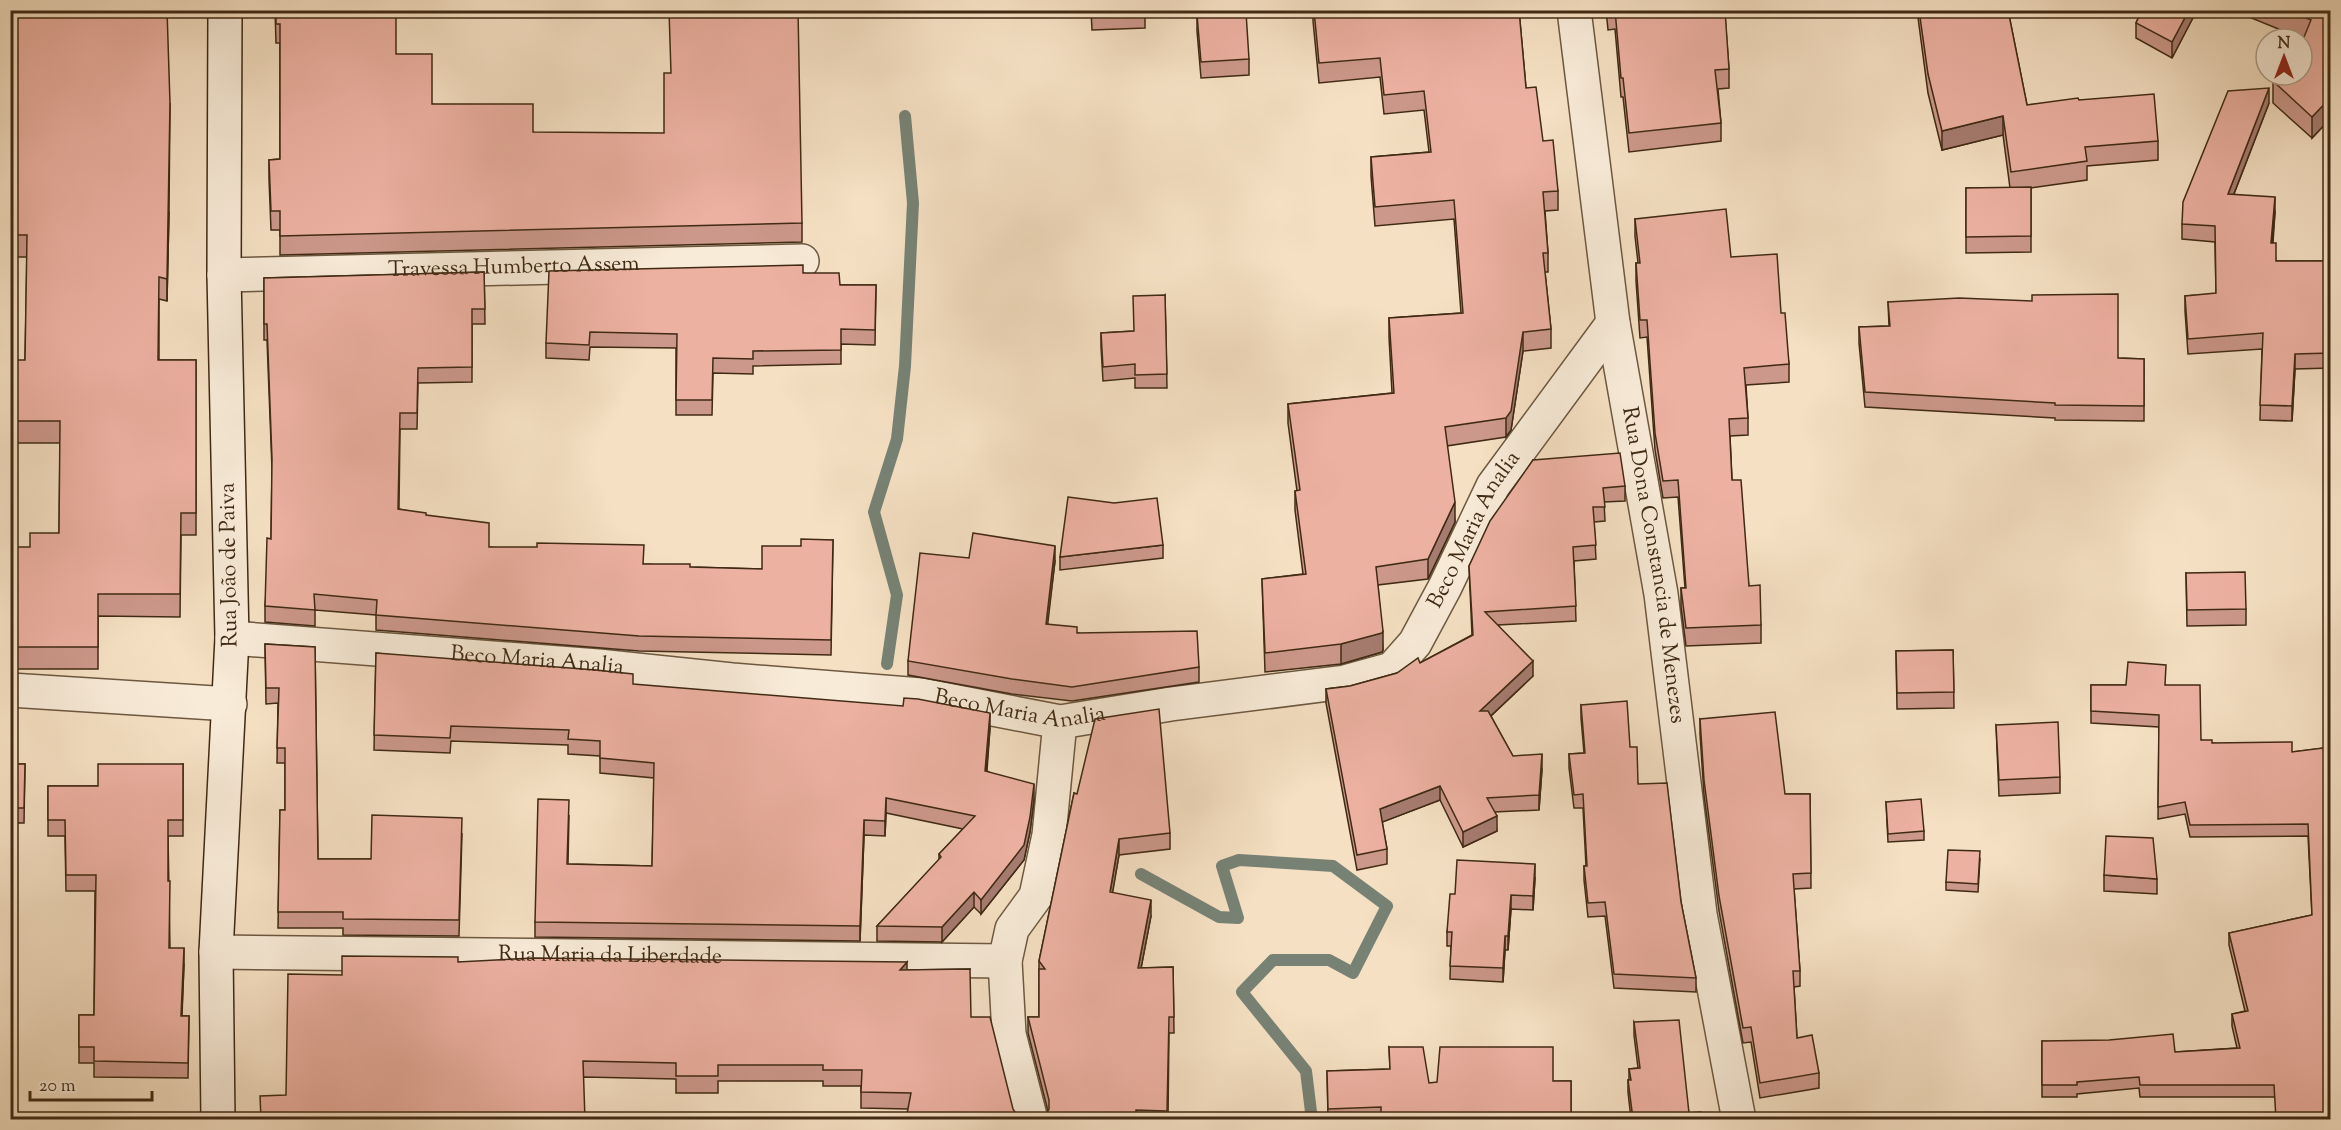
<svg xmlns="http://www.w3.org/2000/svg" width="2341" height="1130" font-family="'Sorts Mill Goudy',serif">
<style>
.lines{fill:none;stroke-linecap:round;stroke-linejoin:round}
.stream{stroke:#778275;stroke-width:12}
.street-casing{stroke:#6d5840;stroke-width:36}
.secondary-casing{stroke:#402a14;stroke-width:36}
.street{stroke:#f8ebd8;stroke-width:33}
.secondary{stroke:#f8ebd8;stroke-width:33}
.wall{fill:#cc988b;stroke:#402a14;stroke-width:1.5}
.shaded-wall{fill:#a67c71;stroke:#402a14;stroke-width:1.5}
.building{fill:#edb1a2;stroke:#402a14;stroke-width:1.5}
.labels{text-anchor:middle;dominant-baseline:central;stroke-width:6;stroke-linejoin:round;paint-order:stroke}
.street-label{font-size:22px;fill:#402a14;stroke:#f8ebd8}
</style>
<rect width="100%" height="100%" fill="#f5e0c3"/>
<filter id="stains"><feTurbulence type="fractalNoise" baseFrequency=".00333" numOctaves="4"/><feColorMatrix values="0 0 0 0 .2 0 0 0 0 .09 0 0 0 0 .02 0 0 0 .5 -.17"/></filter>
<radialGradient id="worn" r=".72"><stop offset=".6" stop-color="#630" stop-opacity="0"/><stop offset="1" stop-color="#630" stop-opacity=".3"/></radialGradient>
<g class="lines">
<g class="stream">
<polyline points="887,664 897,595 874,512 897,439 905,366 913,203 905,116"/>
<polyline points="1141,874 1219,917 1238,918 1222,866 1239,860 1333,866 1387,906 1353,973 1329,960 1273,960 1242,992 1306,1071 1312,1120"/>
</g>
<defs>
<g id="street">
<path id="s1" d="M1574 10 1613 323 1661 594 1700 914 1739 1120"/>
<path id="s2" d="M224 275 802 261"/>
<path id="s3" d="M232 638 598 666 732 680 921 695 1060 722 1171 704 1345 682 1392 669 1415 643 1445 587 1493 486 1613 323"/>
<polyline points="10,690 230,704"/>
<path id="s4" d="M216 952 1005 961"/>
<polyline points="1031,1120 1009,1034 1005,961 1012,929 1036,896 1049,835 1060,722"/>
</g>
<polyline id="secondary" points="218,1120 216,952 232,638 224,275 225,10"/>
</defs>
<use href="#street" class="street-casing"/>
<use href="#secondary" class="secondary-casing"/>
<use href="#street" class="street"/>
<use href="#secondary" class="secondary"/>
</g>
<g class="wall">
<polygon points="10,10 169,212 167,301 159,299 159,360 196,360 196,535 181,535 180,617 98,616 98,669 10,669 10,586 30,547 59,533 60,443 12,443 12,430 10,430 10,374 12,374 25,360 27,257 10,257"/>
<polygon points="275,10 396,54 432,104 533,132 802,223 802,242 280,255 280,230 271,230 269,179 269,160 280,159 280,43 276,43"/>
<rect x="500" y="10" width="38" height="1"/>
<polygon points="1091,10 1145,10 1145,28 1092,30"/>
<polygon points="1313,10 1519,10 1526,88 1558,191 1558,210 1545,211 1548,253 1548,272 1545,272 1551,329 1551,348 1523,351 1511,430 1506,437 1447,446 1455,522 1428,579 1378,585 1383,650 1382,652 1341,664 1265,672 1262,579 1303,574 1295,510 1295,491 1297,491 1288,423 1288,404 1392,393 1389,337 1389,318 1461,313 1454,219 1375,226 1371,176 1371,157 1429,152 1424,110 1384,114 1380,77 1319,83 1313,21"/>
<polygon points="1606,10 1726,10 1726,16 1725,16 1729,69 1729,88 1718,89 1721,123 1721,141 1629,152 1623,97 1621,97 1615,29 1608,30"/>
<polygon points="1917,10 2008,10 2027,105 2079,100 2158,141 2158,160 2087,166 2087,180 2031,188 2031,252 1966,253 1966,188 2010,188 2003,135 1942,150 1928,93"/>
<polygon points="2142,10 2197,10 2172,58 2136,38 2136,23"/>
<polygon points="2232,10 2331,10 2331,118 2312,138 2273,103 2273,81 2287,80 2303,39"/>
<polygon points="1197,15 1249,59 1249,75 1201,78 1197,31"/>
<polygon points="2269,103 2234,194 2275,212 2273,243 2276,261 2331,261 2331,368 2295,369 2292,421 2260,420 2262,349 2188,354 2185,311 2185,296 2216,294 2215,242 2182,239 2182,224"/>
<polygon points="1635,219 1731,257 1781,313 1789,364 1789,382 1746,385 1748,418 1748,435 1730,436 1732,480 1749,586 1761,625 1761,643 1686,646 1681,606 1681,588 1685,588 1678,497 1663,498 1655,450 1647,337 1640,338 1636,281 1636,263 1638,263 1635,236"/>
<polygon points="484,272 485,324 472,324 472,382 418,383 417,429 400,429 399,509 426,515 489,547 644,564 690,567 762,569 801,546 833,540 831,655 639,651 376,630 376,615 315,610 315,626 265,622 265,606 271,539 272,469 267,340 264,340 264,278"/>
<polygon points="803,273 840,285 876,285 875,345 841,344 841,364 753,366 753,374 713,373 712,415 676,415 676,348 590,347 589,360 546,358 546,343"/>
<polygon points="1165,295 1167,388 1135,388 1135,378 1103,381 1101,347 1101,333 1134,331"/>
<polygon points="1888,302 2118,358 2144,359 2144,421 2055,420 2055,418 1865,407 1859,343 1859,327 1889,326"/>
<polygon points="1533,460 1625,486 1625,501 1604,502 1605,521 1594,522 1596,559 1574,561 1576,621 1498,625 1533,676 1491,716 1513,756 1542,769 1539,810 1494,812 1497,831 1463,847 1440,800 1382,822 1387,849 1387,864 1357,870 1326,703 1326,689 1350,686 1397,673 1420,663 1472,635 1469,566"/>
<polygon points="1163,545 1163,558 1060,570 1060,557"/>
<polygon points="969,558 1055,561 1047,624 1199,667 1199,682 1072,701 1012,694 908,675 908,661"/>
<polygon points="2186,573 2246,609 2246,625 2187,626"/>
<polygon points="265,644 315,647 318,859 371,859 462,834 459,936 343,935 343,928 278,928 280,810 285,810 285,763 277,763 278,703 266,704"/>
<polygon points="1953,650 1954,708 1897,709 1896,651"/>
<polygon points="376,653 990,728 987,771 1034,799 1030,832 1024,860 981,914 974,907 942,942 877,941 877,926 939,860 939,854 963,829 886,813 885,836 864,835 860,941 535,937 535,922 569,815 568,864 652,866 654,778 600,773 600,756 568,754 568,745 451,741 450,753 374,750"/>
<polygon points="2091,685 2166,685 2201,740 2212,743 2292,752 2331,747 2331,1119 2274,1097 2140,1097 2139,1088 2077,1094 2077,1097 2042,1097 2042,1041 2175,1052 2237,1048 2232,1026 2232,1014 2245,1011 2229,945 2229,933 2312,915 2308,836 2190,837 2185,814 2158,819 2159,727 2091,723"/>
<polygon points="1581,705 1630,747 1638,784 1681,902 1696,978 1696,992 1614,988 1605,916 1588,917 1584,880 1584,866 1586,866 1583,808 1574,808 1569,768 1569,754 1584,753 1581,718"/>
<polygon points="1700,719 1785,794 1810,794 1811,888 1794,889 1800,971 1800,986 1794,987 1797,1038 1819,1073 1819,1088 1760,1098 1751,1042 1743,1043 1719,911 1704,795 1700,734"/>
<polygon points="1996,725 2060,777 2060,793 1999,796"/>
<polygon points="10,764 25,764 24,823 10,823"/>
<polygon points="183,764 183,836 168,836 170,948 184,964 182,1016 189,1016 188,1078 94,1077 94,1063 79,1063 79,1015 94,1015 95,891 66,891 65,836 48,836 48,786 98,786"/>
<polygon points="1074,793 1170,833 1170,849 1119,855 1112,893 1151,916 1141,968 1173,967 1174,1033 1169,1033 1168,1119 1040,1119 1044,1118 1048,1111 1028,1033 1028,1017 1039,1017 1039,961"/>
<polygon points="1886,802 1924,831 1924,840 1888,842"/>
<polygon points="1980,859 1978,892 1946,890 1946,882"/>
<polygon points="2104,875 2157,879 2157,894 2104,891"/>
<polygon points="1535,878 1533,910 1511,909 1508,950 1505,950 1503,982 1450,979 1451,946 1447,946 1447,932 1455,894"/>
<polygon points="458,962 907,970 970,969 908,1109 861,1108 861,1086 823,1086 823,1081 718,1081 718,1093 676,1093 676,1079 584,1077 286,1095 342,975"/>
<polygon points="1634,1022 1689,1113 1702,1119 1631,1119 1628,1092 1628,1080 1629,1080 1629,1069 1638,1068 1634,1035"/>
<polygon points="1389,1047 1429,1083 1571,1081 1571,1119 1381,1119 1381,1118 1328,1119 1327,1071 1390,1069"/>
</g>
<g class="shaded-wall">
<polygon points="2189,10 2197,10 2172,58 2172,42"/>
<polygon points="2269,88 2269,103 2228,209 2228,194"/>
<polygon points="2331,97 2331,118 2312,138 2312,117"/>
<polygon points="170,103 169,212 167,301 167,279"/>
<polygon points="2003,116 2003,135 1942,150 1942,131"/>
<polygon points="2275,197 2275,212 2271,258 2271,243"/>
<polygon points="1523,332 1523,351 1511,430 1506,437 1506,418"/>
<polygon points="2295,354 2295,369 2292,421 2292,406"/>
<polygon points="1455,502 1455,522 1428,579 1428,559"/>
<polygon points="1055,546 1055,561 1046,639 1046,624"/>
<polygon points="1383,631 1383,650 1382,652 1341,664 1341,644"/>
<polygon points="1533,661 1533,676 1480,726 1480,711"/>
<polygon points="990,713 990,728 985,786 985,771"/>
<polygon points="1542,754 1542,769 1539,810 1539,795"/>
<polygon points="1034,784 1034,799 1030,832 1024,860 981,914 981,900"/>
<polygon points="1440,786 1440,800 1380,823 1380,809"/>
<polygon points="886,798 886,813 885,836 885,821"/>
<polygon points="1497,816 1497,831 1463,847 1463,832"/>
<polygon points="864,820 864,835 860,941 860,926"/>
<polygon points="1119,839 1119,855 1110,908 1110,892"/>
<polygon points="1535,864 1535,878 1533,910 1533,896"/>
<polygon points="974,892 974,907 942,942 942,927"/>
<polygon points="1511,895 1511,909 1508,950 1508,936"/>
<polygon points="1151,900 1151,916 1138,984 1138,968"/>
<polygon points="1505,936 1505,950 1503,982 1503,968"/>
<polygon points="184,948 184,964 181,1032 181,1016"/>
<polygon points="907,962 907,979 900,970"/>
</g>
<g class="building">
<polygon points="10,10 167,10 170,103 167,279 159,277 158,360 196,360 196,513 181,513 180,594 98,594 98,647 10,647 11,547 30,547 30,533 59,533 60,421 12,421 12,408 10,408 10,374 12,374 12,360 25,360 27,235 10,235"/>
<polygon points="276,10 396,10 396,54 432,54 432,104 533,104 533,132 664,133 664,73 671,73 669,10 798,10 802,223 280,236 280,211 271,211 269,160 280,159 280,24 276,24"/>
<polygon points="1314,10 1519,10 1526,88 1536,87 1543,141 1553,140 1558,191 1543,192 1548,253 1543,253 1551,329 1523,332 1511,411 1506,418 1445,427 1455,502 1428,559 1376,567 1383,631 1382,633 1341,644 1265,653 1262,579 1306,574 1295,491 1300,490 1288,404 1394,393 1389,318 1463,313 1454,200 1375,207 1371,157 1431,152 1424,91 1384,95 1380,58 1319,63"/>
<polygon points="1615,10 1725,10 1729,69 1715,70 1721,123 1629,133 1623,78 1621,78"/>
<polygon points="1919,10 2008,10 2027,105 2078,98 2079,100 2154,94 2158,141 2085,147 2087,161 2011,172 2003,116 1942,131 1928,74"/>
<polygon points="2142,10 2189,10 2172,42 2136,23"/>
<polygon points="2287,10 2331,10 2331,97 2312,117 2273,81 2287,80 2289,75 2302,75 2302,42 2311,20"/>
<polygon points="1246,12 1249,59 1201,62 1197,15"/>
<polygon points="2269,88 2228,194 2275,197 2271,243 2276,243 2276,261 2331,261 2331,353 2295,354 2292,406 2260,405 2263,333 2188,339 2185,296 2216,293 2215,226 2182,224 2183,202 2228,91"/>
<polygon points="2031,187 2031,236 1966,237 1966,188"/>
<polygon points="1726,209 1731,257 1777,254 1781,313 1785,313 1789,364 1744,368 1748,418 1729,419 1732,480 1741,480 1749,586 1760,585 1761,625 1686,628 1681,588 1686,588 1678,480 1663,481 1655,433 1647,320 1640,320 1636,263 1640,263 1635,219"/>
<polygon points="803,265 803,273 839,273 840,285 876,285 875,330 841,329 841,350 753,351 753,359 713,358 712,400 676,400 677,334 590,332 589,345 546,343 549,271"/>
<polygon points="484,272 485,309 472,309 472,367 418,368 417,413 400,413 398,509 426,513 426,515 489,523 489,547 537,547 537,543 644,545 643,564 690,564 690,567 762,569 762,546 801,546 801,539 833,540 831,640 639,636 376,615 377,600 314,594 315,610 265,606 267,538 271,539 272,459 267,324 264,324 264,278"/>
<polygon points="2118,294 2118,358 2144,359 2144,406 2055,405 2055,403 1865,392 1859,327 1890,326 1888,302 1959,298 2032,301 2032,295"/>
<polygon points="1165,295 1167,374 1135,375 1135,364 1103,367 1101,333 1134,331 1133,296"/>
<polygon points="1620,453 1625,486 1603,488 1605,507 1593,507 1596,545 1573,547 1576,606 1485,612 1533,661 1480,711 1488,711 1513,756 1542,754 1539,795 1487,798 1497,816 1463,832 1440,786 1380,809 1387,849 1357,855 1326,689 1350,686 1397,673 1418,658 1420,663 1473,635 1469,566 1490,521 1533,460"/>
<polygon points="1068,497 1114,503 1157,498 1163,545 1060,557"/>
<polygon points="973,533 1055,546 1046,624 1077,627 1077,633 1197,631 1199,667 1072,687 1012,679 908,661 920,553 969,558"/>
<polygon points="2245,572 2246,609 2187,610 2186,573"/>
<polygon points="265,644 315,647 318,859 371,859 372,815 462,818 459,920 343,919 343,912 278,912 280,810 285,810 285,748 277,748 279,688 266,688"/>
<polygon points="1953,650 1954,692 1897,693 1896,651"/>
<polygon points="376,653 596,670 633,674 633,684 903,706 904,698 918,699 990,713 985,771 1034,784 1030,817 1024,845 981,900 974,892 942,927 877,926 941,857 939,854 975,816 886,798 885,821 864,820 860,926 535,922 538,799 569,800 567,864 652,866 654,763 600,758 600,741 568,739 569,730 451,726 450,738 374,735"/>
<polygon points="2128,662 2166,665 2165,685 2200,685 2201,740 2212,740 2212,743 2292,742 2292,752 2331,747 2331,1119 2276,1119 2274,1085 2140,1085 2139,1077 2077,1082 2077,1085 2042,1085 2042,1041 2109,1040 2173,1034 2175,1052 2240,1048 2232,1014 2248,1011 2229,933 2312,915 2308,824 2190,825 2185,802 2158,807 2159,715 2091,711 2091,685 2126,685"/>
<polygon points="1627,701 1630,747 1637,747 1638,784 1667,783 1681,902 1696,978 1614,974 1605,902 1588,903 1584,866 1587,866 1583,794 1574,795 1569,754 1585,753 1581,705"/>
<polygon points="1159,709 1170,833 1119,839 1110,892 1151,900 1138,968 1173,967 1174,1017 1169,1017 1167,1111 1136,1110 1136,1119 1040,1119 1044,1118 1049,1109 1049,1100 1028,1017 1039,1017 1039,969 1045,969 1039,961 1074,793 1077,794 1095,719"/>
<polygon points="1775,712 1785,794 1810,794 1811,873 1793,874 1800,971 1793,971 1797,1038 1812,1035 1819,1073 1760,1083 1751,1027 1743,1028 1719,896 1704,780 1700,719"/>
<polygon points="2058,722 2060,777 1999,780 1996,725"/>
<polygon points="10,764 25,764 24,808 10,808"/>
<polygon points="98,764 183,764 183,820 168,820 168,881 170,881 169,948 184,948 181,1016 189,1016 188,1063 94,1061 94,1047 79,1047 79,1015 94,1015 96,875 66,875 65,820 48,820 48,786 98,786"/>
<polygon points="1921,799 1924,831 1888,834 1886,802"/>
<polygon points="2106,836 2153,838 2157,879 2104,875"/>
<polygon points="1948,850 1980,851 1978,884 1946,882"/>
<polygon points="1457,860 1535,864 1533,896 1511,895 1508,936 1505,936 1503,968 1450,966 1452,932 1447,932 1450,894 1455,894"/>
<polygon points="342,956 458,957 458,962 534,958 907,962 900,970 970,969 971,1017 990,1017 1013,1109 1018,1117 1022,1119 906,1119 911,1093 861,1092 862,1070 823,1070 823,1065 718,1065 718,1076 676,1076 676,1063 583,1061 585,1119 261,1119 260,1096 286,1095 288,974 342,975"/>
<polygon points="1679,1020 1689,1113 1701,1112 1702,1119 1633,1119 1628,1080 1631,1080 1629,1069 1640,1068 1634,1022"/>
<polygon points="1389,1047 1423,1047 1429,1083 1437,1082 1440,1047 1553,1047 1553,1081 1571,1081 1571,1118 1534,1118 1534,1119 1381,1119 1381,1107 1328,1109 1327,1071 1390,1069"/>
</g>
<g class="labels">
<g class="street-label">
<text stroke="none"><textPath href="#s2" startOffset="290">Travessa Humberto Assem</textPath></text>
<text stroke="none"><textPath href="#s3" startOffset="1332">Beco Maria Analia</textPath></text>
<text transform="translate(230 565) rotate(-91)">Rua João de Paiva</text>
<text stroke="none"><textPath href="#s1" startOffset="561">Rua Dona Constancia de Menezes</textPath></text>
<text stroke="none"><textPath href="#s3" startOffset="306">Beco Maria Analia</textPath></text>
<text stroke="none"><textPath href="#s3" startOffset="792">Beco Maria Analia</textPath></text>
<text stroke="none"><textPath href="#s4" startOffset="394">Rua Maria da Liberdade</textPath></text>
</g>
</g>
<rect width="2341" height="1130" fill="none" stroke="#f5e0c3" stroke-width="36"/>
<rect x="12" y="12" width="2317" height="1106" fill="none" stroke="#402a14" stroke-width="3"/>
<rect x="18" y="18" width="2305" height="1094" fill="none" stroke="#402a14" stroke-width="1.5"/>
<g transform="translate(2284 57)"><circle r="28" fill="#f8ebd8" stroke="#ae9e8a" stroke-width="1.5"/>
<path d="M0-4.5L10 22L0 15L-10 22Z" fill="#8f2418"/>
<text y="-9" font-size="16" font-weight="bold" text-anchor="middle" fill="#402a14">N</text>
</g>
<path d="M30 1091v9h122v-9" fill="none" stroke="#402a14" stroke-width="3"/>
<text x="39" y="1091" font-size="18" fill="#402a14" stroke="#f8ebd8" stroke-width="4.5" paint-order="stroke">20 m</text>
<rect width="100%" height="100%" filter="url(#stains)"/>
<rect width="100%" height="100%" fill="url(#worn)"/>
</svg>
